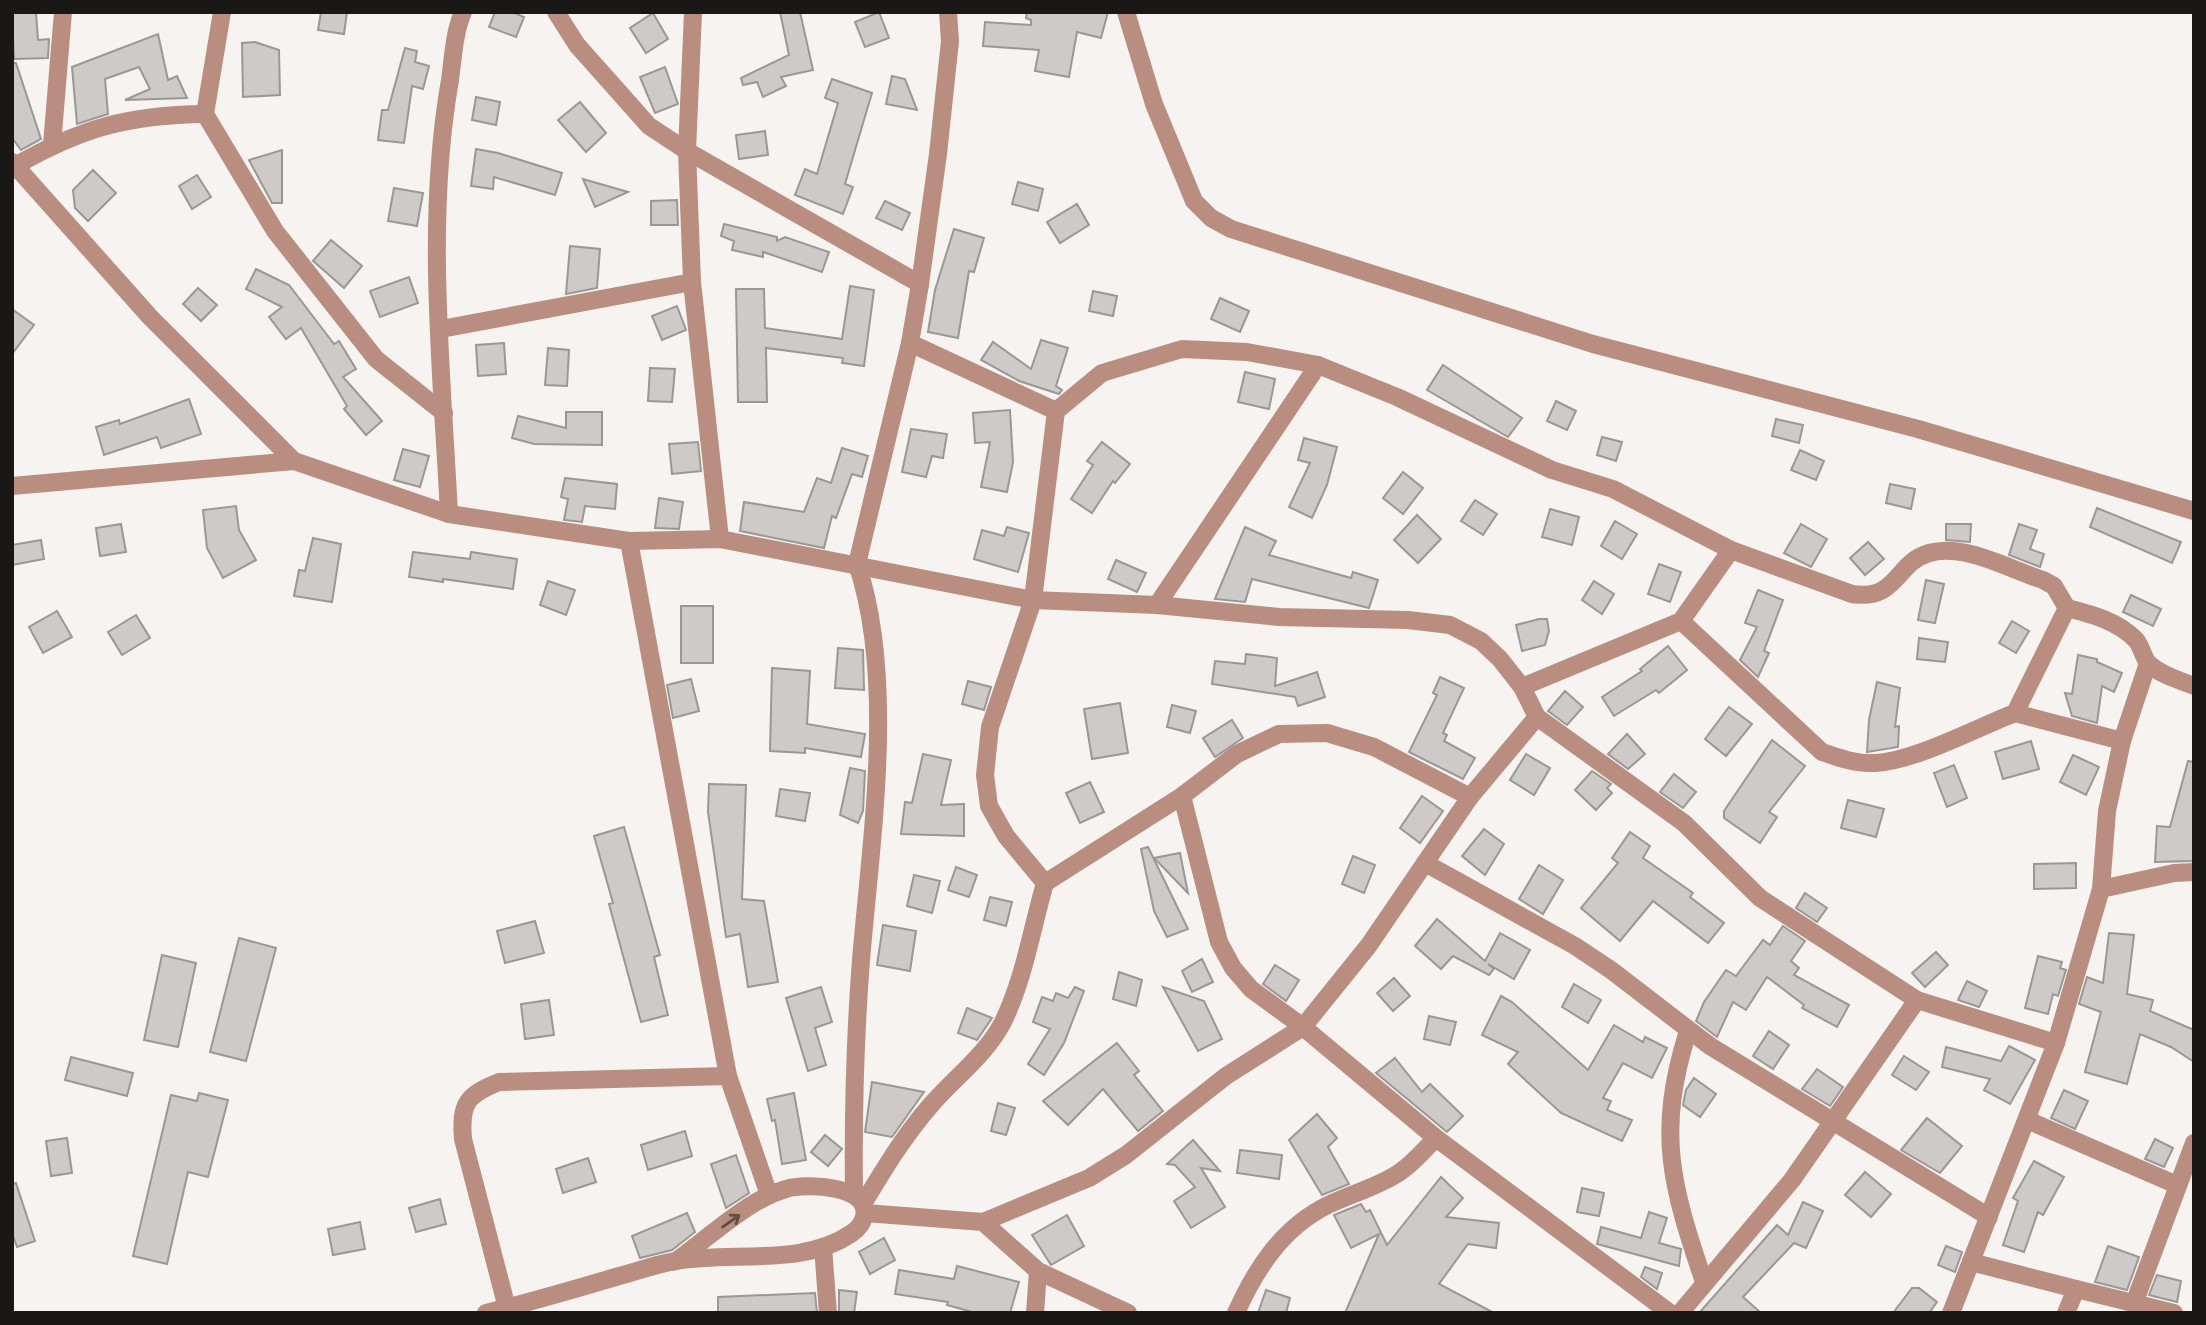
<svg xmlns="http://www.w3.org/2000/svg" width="2206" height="1325" font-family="'Roboto Serif',serif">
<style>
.building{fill:#cdcac8;stroke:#9a9795;stroke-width:2}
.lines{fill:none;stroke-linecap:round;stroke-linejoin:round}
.minor{stroke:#b98d7f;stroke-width:18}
.tertiary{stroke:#b98d7f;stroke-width:18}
.oneway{stroke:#614d46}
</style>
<rect width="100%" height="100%" fill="#f6f3f1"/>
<g class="building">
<polygon points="12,12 36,12 38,40 49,39 48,58 14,59"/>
<polygon points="321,12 347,12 344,34 318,30"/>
<polygon points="495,12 512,12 524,17 516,37 489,27"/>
<polygon points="780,12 800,12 813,70 781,77 786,86 763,97 757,82 743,85 741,78 789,55"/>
<polygon points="879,12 889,38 865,47 855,22"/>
<polygon points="1027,12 1108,12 1101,38 1077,32 1069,77 1035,71 1039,50 983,46 985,22 1031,25 1031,20 1026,18"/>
<polygon points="653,13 668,39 646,53 630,28"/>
<polygon points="158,34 168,80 177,76 187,98 125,100 150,89 139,67 105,79 108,114 77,124 72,67"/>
<polygon points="255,42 279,50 280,95 243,97 242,43"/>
<polygon points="405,48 417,51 415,62 429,66 423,89 412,86 404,143 378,140 382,110 388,110"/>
<polygon points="12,63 16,63 41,139 21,150 12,138"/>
<polygon points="665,67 678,104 655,113 640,77"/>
<polygon points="892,76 905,79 917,110 886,104"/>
<polygon points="832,79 872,93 845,184 853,187 843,214 795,195 805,169 817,174 838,103 825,98"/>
<polygon points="476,97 500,102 496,125 472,120"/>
<polygon points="580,102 606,133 586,152 558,120"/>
<polygon points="765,131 768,155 739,159 736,135"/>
<polygon points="476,149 498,153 562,173 555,195 494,177 493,189 471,186"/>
<polygon points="282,150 282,203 272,203 249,160"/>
<polygon points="93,170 116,193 88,221 75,208 73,190"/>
<polygon points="197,175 211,197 192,209 179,186"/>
<polygon points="583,179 628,192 595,207"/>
<polygon points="1018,182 1043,189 1038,211 1012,204"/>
<polygon points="394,188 423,193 417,226 388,221"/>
<polygon points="677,200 678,225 651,225 651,201"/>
<polygon points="885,201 910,213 902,230 876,218"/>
<polygon points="1077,204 1089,225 1060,243 1047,222"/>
<polygon points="724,224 777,237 777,241 785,237 829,252 822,272 763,252 763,257 732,250 734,241 721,236"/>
<polygon points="954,229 984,238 974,272 969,271 958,338 928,332 935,290"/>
<polygon points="331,240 362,266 344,288 313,261"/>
<polygon points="570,246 600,249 597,288 566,294"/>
<polygon points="256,269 289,285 334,344 339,341 356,369 343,377 382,421 366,435 344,409 347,406 301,328 286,339 269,317 282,307 246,289"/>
<polygon points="409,277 418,303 380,317 370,291"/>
<polygon points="850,286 874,290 864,366 842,363 843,358 766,348 767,402 738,402 736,289 764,289 765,328 842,339"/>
<polygon points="198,288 217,305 201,321 183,304"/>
<polygon points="1093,291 1117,296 1113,316 1089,311"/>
<polygon points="1220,298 1249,311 1240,332 1211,319"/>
<polygon points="677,306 686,330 662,340 652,316"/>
<polygon points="12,309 34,325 12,354"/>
<polygon points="1041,340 1068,348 1056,386 1062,390 1059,394 1019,381 981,360 993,342 1031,369"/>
<polygon points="504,343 506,374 478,376 476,345"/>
<polygon points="548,348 569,350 567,386 545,385"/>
<polygon points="1443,365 1522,418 1508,437 1427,390"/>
<polygon points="650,368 675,369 672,402 648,401"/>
<polygon points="1245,372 1275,379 1269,409 1238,402"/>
<polygon points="189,399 201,434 161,448 157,437 104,455 96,427 119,420 120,424"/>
<polygon points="1556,401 1576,411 1567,430 1547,421"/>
<polygon points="1010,410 1013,462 1007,492 981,487 990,442 975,443 973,413"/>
<polygon points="566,412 602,412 602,445 534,444 512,438 518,416 566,428"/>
<polygon points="1776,419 1803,425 1799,443 1772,436"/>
<polygon points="911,429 947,434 943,458 932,456 926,477 902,472"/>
<polygon points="1602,437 1622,442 1616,461 1597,455"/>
<polygon points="1304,438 1337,447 1327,485 1312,518 1289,507 1310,463 1298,460"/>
<polygon points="698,442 701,471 672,474 669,444"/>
<polygon points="1102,442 1130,464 1115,483 1113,481 1092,513 1071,499 1093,465 1087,461"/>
<polygon points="842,448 868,456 862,477 852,474 836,518 832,516 824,548 740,531 744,502 804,512 817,478 831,483"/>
<polygon points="403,449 429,456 420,487 394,480"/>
<polygon points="1800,450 1824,461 1816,480 1791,470"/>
<polygon points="1403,472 1423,488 1403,514 1383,498"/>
<polygon points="565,478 617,484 615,509 585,506 582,522 564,520 568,499 561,497"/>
<polygon points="1890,484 1915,489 1911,509 1886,503"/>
<polygon points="659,498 683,502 679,529 655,528"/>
<polygon points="1475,500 1497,514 1483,535 1461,521"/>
<polygon points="236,506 239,530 256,560 223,578 207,548 203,510"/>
<polygon points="2097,508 2181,542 2172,563 2090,527"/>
<polygon points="1550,509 1579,517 1572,545 1542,537"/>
<polygon points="1417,515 1441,539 1418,563 1394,540"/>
<polygon points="1615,521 1637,534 1622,559 1601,546"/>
<polygon points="121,524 126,552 100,556 96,528"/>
<polygon points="1801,524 1827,539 1811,567 1784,553"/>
<polygon points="1946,524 1971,524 1970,542 1946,540"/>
<polygon points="2019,524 2037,530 2030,549 2044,554 2040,567 2009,555"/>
<polygon points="1007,527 1029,533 1018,572 974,559 982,530 1004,536"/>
<polygon points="1245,527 1276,541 1269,555 1351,578 1353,572 1378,580 1369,608 1252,579 1245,602 1215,599"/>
<polygon points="313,538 341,544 332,602 294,596 299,570 305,571"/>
<polygon points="41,540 44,559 12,565 12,545"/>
<polygon points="1868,542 1884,559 1865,575 1850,558"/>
<polygon points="413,552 470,559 471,552 517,559 513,589 443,579 443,582 409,577"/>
<polygon points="1116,560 1146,573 1137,592 1108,579"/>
<polygon points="1659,564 1681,572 1670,602 1648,594"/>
<polygon points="1926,580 1944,584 1935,623 1918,620"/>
<polygon points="548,581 575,590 566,615 540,605"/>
<polygon points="1594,581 1614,594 1602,614 1582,600"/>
<polygon points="1758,590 1783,600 1764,651 1769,653 1758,677 1740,660 1757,627 1745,623"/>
<polygon points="2131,595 2161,609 2153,626 2123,612"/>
<rect x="681" y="606" width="32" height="57"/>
<polygon points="57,611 72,637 43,653 29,627"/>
<polygon points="136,615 150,638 122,655 108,632"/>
<polygon points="1539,619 1547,619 1549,631 1545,645 1522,651 1516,625"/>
<polygon points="2012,621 2029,631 2016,653 1999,643"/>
<polygon points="1919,638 1948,642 1945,662 1917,659"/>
<polygon points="1668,646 1687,670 1659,693 1656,690 1614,716 1602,697 1642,671 1640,669"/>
<polygon points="838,648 863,650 864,690 835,688"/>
<polygon points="1246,654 1277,658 1275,686 1317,672 1325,697 1298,706 1295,697 1212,684 1215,661 1245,664"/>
<polygon points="2078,655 2097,659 2097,662 2122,673 2114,692 2102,686 2097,723 2072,716 2065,693 2072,694"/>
<polygon points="772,668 810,671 807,724 865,734 861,757 805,748 805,753 770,751"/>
<polygon points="1440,677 1464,688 1443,733 1447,735 1444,741 1475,758 1463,779 1409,752 1437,695 1433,693"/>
<polygon points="691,679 699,711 673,718 667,685"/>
<polygon points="968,681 991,687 984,710 962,704"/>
<polygon points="1877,682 1900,688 1895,727 1899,726 1898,747 1867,752 1869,720"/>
<polygon points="1565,691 1583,707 1567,725 1548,711"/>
<polygon points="1120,703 1128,753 1092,759 1084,709"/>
<polygon points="1172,705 1196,711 1190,733 1167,727"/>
<polygon points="1729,707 1752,724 1726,756 1705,739"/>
<polygon points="1232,720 1243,738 1215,757 1203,738"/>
<polygon points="1627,734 1645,754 1628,769 1608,754"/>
<polygon points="1772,740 1805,766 1769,812 1777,817 1760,843 1724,818 1724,811"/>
<polygon points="2031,741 2039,769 2003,779 1995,752"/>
<polygon points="923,754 951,760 941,805 964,804 964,836 901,834 905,802 912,803"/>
<polygon points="1526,754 1550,768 1534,795 1510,780"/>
<polygon points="2073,755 2099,767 2086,795 2060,782"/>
<polygon points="2188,761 2194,762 2194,861 2155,862 2157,826 2170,827"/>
<polygon points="1954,765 1967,798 1947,807 1934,773"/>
<polygon points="850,768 865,771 863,811 858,823 840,815"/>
<polygon points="1592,771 1611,784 1607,788 1612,793 1596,810 1575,790"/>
<polygon points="1674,774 1696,792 1683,808 1660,792"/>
<polygon points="1090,782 1104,812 1080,823 1066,793"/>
<polygon points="709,784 746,785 742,899 764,901 778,982 748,987 740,934 726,937 708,812"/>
<polygon points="780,789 810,793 805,821 776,816"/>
<polygon points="1422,796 1443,811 1420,843 1400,828"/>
<polygon points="1848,800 1884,809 1876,837 1841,828"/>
<polygon points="624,827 660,955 654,957 668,1015 641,1022 609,904 613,903 594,836"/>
<polygon points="1484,829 1504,844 1485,875 1462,856"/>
<polygon points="1630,832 1650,846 1643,858 1693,893 1690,897 1724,923 1708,943 1653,901 1620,941 1581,908 1618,863 1612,858"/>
<polygon points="1148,847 1188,929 1167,937 1154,911 1141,849"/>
<polygon points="1180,853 1188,893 1154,858"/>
<polygon points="1353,856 1375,865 1364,893 1342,884"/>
<polygon points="2076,863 2076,888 2034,889 2034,864"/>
<polygon points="1539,865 1563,880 1543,914 1519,899"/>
<polygon points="956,867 977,875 969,897 948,890"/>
<polygon points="914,875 940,881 932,913 907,906"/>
<polygon points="1805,893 1827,908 1817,922 1796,908"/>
<polygon points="990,897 1012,902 1006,926 984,920"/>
<polygon points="1437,919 1485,961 1500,933 1530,950 1514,979 1488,964 1494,969 1489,975 1453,956 1441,969 1415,946"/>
<polygon points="535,921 544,953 505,963 497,931"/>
<polygon points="883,925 916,931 910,971 877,965"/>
<polygon points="1783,926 1805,941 1791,961 1799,968 1794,975 1849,1005 1837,1027 1802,1008 1804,1005 1767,977 1746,1010 1733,1002 1717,1037 1696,1021 1704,1002 1726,970 1736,976 1763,940 1770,945"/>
<polygon points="2109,933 2134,935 2127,994 2153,1000 2150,1011 2194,1030 2194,1062 2171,1047 2140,1034 2127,1084 2085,1072 2101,1012 2079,1004 2087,977 2103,983"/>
<polygon points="239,938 276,948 246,1061 210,1052"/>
<polygon points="1936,952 1948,965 1925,987 1912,973"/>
<polygon points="162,955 196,963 178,1047 144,1040"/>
<polygon points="2038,956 2062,962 2060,968 2066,970 2058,996 2053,994 2048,1014 2025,1008"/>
<polygon points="1202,959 1213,982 1192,992 1182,971"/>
<polygon points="1275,965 1299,980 1286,1001 1263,984"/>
<polygon points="1119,972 1142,980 1136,1006 1113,999"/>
<polygon points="1394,978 1410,996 1393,1011 1377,993"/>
<polygon points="1967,981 1987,991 1979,1007 1958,1000"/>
<polygon points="1574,984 1601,1000 1588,1023 1562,1007"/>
<polygon points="821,987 832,1022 815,1028 826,1065 808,1071 786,998"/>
<polygon points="1075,987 1084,991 1064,1043 1044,1075 1028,1064 1050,1029 1033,1022 1042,997 1053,1001 1056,993 1068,998"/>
<polygon points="1163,987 1204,1001 1222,1039 1198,1051"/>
<polygon points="1501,996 1512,1002 1588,1070 1614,1025 1643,1042 1645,1037 1667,1048 1652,1078 1623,1063 1603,1098 1611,1101 1607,1110 1632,1120 1622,1141 1561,1113 1508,1064 1518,1052 1482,1035"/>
<polygon points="549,1000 554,1035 525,1039 521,1004"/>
<polygon points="967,1008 992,1018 977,1040 958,1033"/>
<polygon points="1429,1016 1456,1022 1450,1045 1424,1039"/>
<polygon points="1769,1031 1789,1045 1773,1069 1753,1056"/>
<polygon points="1117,1043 1139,1071 1134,1075 1163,1111 1138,1131 1103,1089 1068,1125 1043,1101"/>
<polygon points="2009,1046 2035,1060 2010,1104 1984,1090 1990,1079 1942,1067 1946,1047 2001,1061"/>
<polygon points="1904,1056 1929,1072 1916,1090 1892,1075"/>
<polygon points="71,1057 133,1073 127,1096 65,1080"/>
<polygon points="1395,1058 1422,1092 1430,1084 1463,1116 1447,1132 1376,1073"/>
<polygon points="1817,1069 1843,1087 1830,1106 1802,1089"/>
<polygon points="1694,1078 1716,1094 1700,1117 1683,1105 1686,1090"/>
<polygon points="872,1082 924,1092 892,1137 865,1132"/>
<polygon points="2064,1090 2088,1101 2075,1129 2051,1118"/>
<polygon points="199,1093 228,1100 208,1177 188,1172 167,1264 133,1256 171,1095 197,1101"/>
<polygon points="794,1093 806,1160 782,1164 775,1120 772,1121 767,1099"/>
<polygon points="998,1103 1015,1108 1006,1135 991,1131"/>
<polygon points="1317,1114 1337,1138 1328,1147 1349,1184 1322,1195 1289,1140"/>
<polygon points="1927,1118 1962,1146 1940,1173 1901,1150"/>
<polygon points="685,1131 692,1156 648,1170 641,1145"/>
<polygon points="825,1135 842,1149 828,1166 811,1152"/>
<polygon points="67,1138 72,1173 51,1176 46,1141"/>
<polygon points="2155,1139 2173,1148 2164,1167 2145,1159"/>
<polygon points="1193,1140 1220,1171 1201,1168 1225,1207 1191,1228 1174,1201 1195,1187 1175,1165 1167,1164"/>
<polygon points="1240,1150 1282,1155 1279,1179 1237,1173"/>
<polygon points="736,1155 749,1193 726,1208 711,1164"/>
<polygon points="588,1158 596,1182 563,1193 556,1169"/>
<polygon points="2034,1161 2064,1177 2043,1215 2038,1212 2024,1252 2003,1245 2018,1201 2013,1198"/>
<polygon points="1865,1172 1891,1194 1871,1217 1845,1195"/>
<polygon points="1441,1177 1463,1198 1446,1217 1499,1223 1496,1248 1468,1244 1439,1284 1494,1313 1345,1313 1379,1234 1351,1248 1334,1215 1361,1204 1366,1212 1370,1210 1387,1245"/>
<polygon points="16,1183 35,1241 17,1247 12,1233 12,1184"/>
<polygon points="1582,1188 1604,1193 1599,1216 1577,1212"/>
<polygon points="440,1199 446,1224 416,1232 409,1208"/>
<polygon points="1803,1202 1823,1211 1806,1248 1794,1243 1743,1297 1761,1313 1699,1313 1777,1225 1788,1235"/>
<polygon points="1649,1212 1667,1218 1659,1243 1681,1249 1679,1266 1597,1244 1601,1227 1641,1238"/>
<polygon points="687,1213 695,1232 672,1250 640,1258 632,1236"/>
<polygon points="1067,1215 1084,1246 1051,1265 1032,1235"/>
<polygon points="360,1222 365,1249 333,1255 328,1229"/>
<polygon points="884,1238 895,1260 870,1274 859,1252"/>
<polygon points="1946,1246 1962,1252 1955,1272 1938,1265"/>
<polygon points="2108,1246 2139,1257 2127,1290 2095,1282"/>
<polygon points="957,1266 1019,1282 1010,1313 976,1313 947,1305 948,1302 895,1294 899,1270 954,1279"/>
<polygon points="1645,1267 1662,1273 1657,1289 1641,1277"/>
<polygon points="2157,1275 2181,1281 2177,1302 2149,1295"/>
<polygon points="1912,1288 1919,1288 1937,1302 1929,1313 1893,1313"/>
<polygon points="839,1290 857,1292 854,1313 839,1313"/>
<polygon points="1266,1290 1290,1298 1286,1313 1258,1313"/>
<polygon points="815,1293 817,1313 718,1313 718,1297"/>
</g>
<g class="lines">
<g class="minor">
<polyline points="222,12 205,114 275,231 376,359 444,413"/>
<polyline points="556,12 577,45 649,126 687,151 920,284"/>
<polyline points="693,12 687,151 692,282 720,539"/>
<polyline points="1126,12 1154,104 1194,201 1211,218 1231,229 1593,344 1918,429 2194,511"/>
<polyline points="52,145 63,12"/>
<polyline points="12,162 150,317 294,461 449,514 629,541 720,539 1033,600 1157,605 1279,617 1408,620 1450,625 1481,641 1500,659 1522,687 1537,717 1684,823 1760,898 1917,1000 2056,1043"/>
<path d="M15 166C81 128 128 115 205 114"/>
<polyline points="441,329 692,282"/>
<path d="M1056 411 1102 373 1182 349 1247 352 1318 365 1397 397 1552 470 1613 489 1731 550 1852 594C1898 601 1895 563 1929 553 1964 543 2009 569 2043 580L2054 586 2067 608C2091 614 2118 621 2136 640 2142 647 2143 658 2149 664 2161 675 2179 680 2194 686"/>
<polyline points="12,486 294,461"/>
<path d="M449 514C442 371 425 222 450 80 453 58 454 33 463 12"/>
<polyline points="629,541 728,1076 769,1195"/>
<polyline points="1157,605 1318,365"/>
<path d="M1681 621 1822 752C1839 758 1856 764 1875 763 1915 761 1976 728 2015 713L2067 608"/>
<polyline points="1522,687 1681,621 1731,550"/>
<polyline points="2015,713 2122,741"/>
<polyline points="1182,796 1219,942 1233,968 1251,989 1303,1027 1436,1138 1670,1313"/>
<polyline points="1425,863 1575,946 1611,970 1710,1046 1989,1217"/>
<polyline points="1045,883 1182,796 1237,754 1279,734 1327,733 1374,747 1470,797 1537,717"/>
<polyline points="2101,889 2174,873 2194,872"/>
<path d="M1688 1031C1656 1133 1671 1184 1704 1282"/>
<polyline points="2027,1120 2177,1185"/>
<path d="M854 1194C853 1116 855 1038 861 960 871 839 896 680 857 564L910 343 920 284 938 154 950 41 948 12"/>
<path d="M863 1204C884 1169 904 1136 930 1106 954 1078 986 1055 1003 1022 1024 979 1032 928 1045 883L1006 836 989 806 985 775 990 727 1033 600 1056 411 910 343"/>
<polyline points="865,1213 983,1222 1038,1271 1128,1313"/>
<polyline points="983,1222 1089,1178 1126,1155 1226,1076 1303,1027 1369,945 1470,797"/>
<polyline points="823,1247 828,1313"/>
<polyline points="1971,1262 2076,1289"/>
<polyline points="2135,1301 2194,1143"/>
<path d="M507 1308 463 1139C460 1103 467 1095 499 1082L728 1076"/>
<polyline points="1035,1313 1038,1271"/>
<path d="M1236 1313C1256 1268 1283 1227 1328 1205 1350 1194 1375 1188 1397 1174 1412 1165 1423 1151 1436 1138"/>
<polyline points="1680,1313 1792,1180 1917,1000"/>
<polyline points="1951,1313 2056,1043 2101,889 2107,811 2122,741 2148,663"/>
<polyline points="2066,1313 2076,1289 2174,1313"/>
</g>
<path class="tertiary" d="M486 1313C531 1302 575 1289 619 1276 638 1271 657 1264 676 1261 732 1251 803 1267 852 1233 858 1229 862 1224 864 1217 872 1185 805 1183 786 1189 749 1199 708 1238 676 1261"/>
</g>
<defs><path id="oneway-shaft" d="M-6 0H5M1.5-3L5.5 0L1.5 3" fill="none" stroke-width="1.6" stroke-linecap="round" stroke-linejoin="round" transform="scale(1.75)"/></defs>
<use class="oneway" href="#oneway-shaft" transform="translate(731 1221) rotate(-35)"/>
<rect width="2206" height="1325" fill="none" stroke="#191817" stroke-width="28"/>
</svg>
